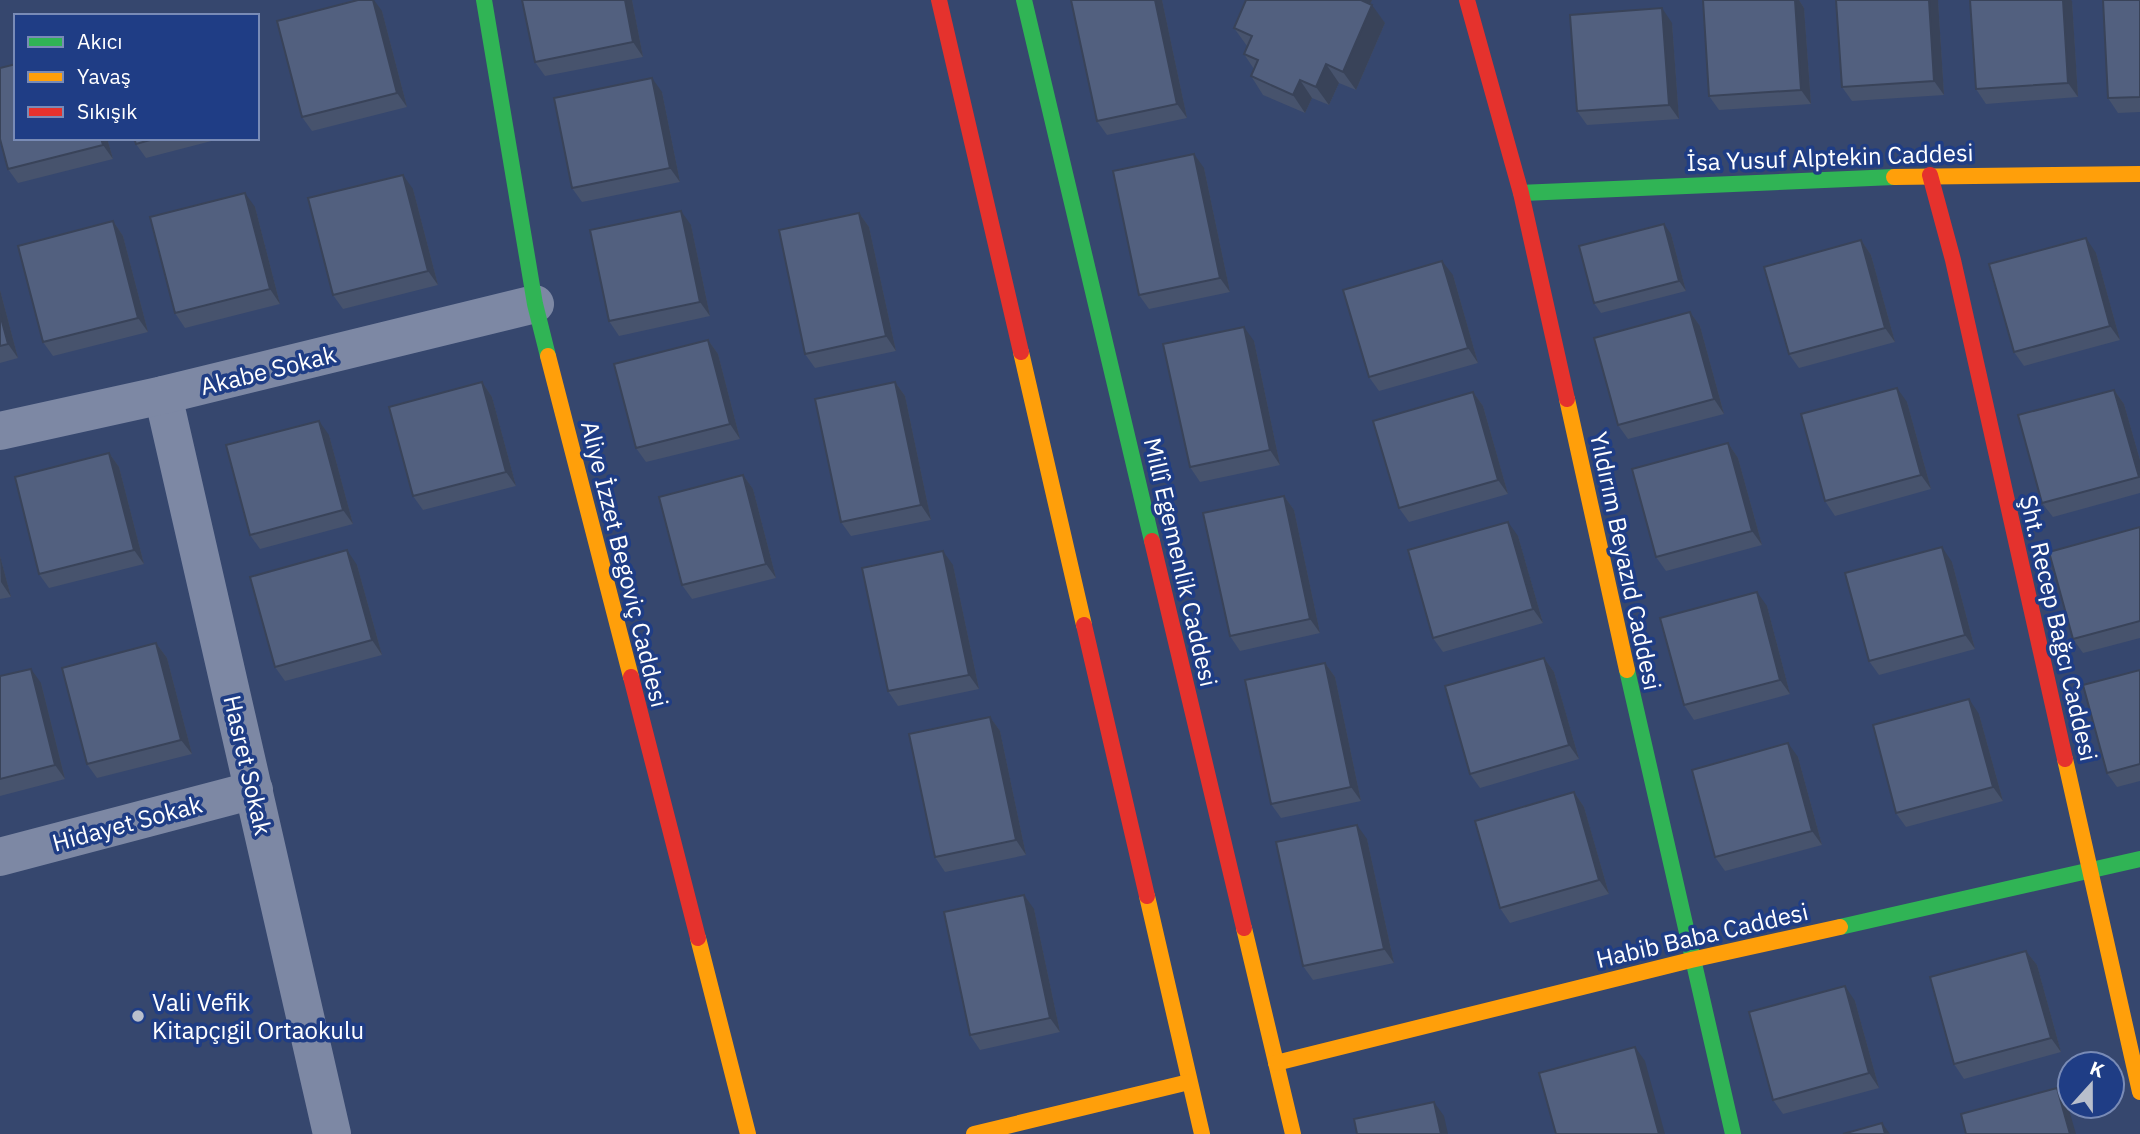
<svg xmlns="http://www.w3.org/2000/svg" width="2140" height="1134" font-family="'IBM Plex Sans',sans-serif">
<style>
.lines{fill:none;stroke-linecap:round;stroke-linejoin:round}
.street{stroke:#7d88a4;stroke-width:38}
.fast{stroke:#30b455;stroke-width:16}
.slow{stroke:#ff9f0a;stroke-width:16}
.jam{stroke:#e5322d;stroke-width:16}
.wall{fill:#47536d}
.shaded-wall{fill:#394359}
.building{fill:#52607f;stroke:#394359;stroke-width:2}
.poi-dot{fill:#b9bfcc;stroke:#1f3d85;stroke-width:2.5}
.labels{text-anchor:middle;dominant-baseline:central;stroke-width:7;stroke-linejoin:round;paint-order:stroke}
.street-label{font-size:24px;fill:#fff;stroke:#1f3d85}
.poi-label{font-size:24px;fill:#fff;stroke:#1f3d85;text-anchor:start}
</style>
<rect width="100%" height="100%" fill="#36476e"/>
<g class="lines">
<g class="street">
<polyline points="163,395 332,1134"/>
<polyline points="0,431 163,395 535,304"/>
<polyline points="0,857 254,790"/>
</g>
<g class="fast">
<polyline points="484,0 535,304 548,356"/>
<polyline points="1024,0 1152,541"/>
<polyline points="1521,193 1894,177"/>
<polyline points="1627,670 1733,1134"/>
<polyline points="1840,927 2140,859"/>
</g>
<g class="slow">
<polyline points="1894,177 2140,174"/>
<polyline points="1021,352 1084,625"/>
<polyline points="548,356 631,677"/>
<polyline points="1567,399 1627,670"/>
<polyline points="2065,759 2140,1092"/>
<polyline points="1147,896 1202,1134"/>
<polyline points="1244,928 1293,1134"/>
<polyline points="698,938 748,1134"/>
<polyline points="1276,1063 1691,960 1840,927"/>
<polyline points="974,1134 1189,1082"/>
</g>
<g class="jam">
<polyline points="939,0 1021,352"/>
<polyline points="1467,0 1521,193 1567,399"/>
<polyline points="1930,175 1953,260 2065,759"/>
<polyline points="1152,541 1244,928"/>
<polyline points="1084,625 1147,896"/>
<polyline points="631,677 698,938"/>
</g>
</g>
<g class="wall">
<polygon points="522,0 632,0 643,57 545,76 535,62"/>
<polygon points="1162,0 1187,118 1107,135 1097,121"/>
<polygon points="1246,0 1372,0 1370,4 1385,23 1356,90 1339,83 1329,105 1312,98 1305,113 1263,95 1251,76 1254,69 1244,54 1247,46 1234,28"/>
<polygon points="1703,0 1799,0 1804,8 1811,104 1719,110 1709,96"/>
<polygon points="1836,0 1938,0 1944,95 1852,101 1842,87"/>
<polygon points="2140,0 2140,112 2118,113 2108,98"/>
<polygon points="2072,1 2078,97 1986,104 1976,89"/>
<polygon points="382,11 407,107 312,131 302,117"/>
<polygon points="1672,23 1679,119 1587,125 1577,111"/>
<polygon points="662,92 680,182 582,202 572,188"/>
<polygon points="107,138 113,159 18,183 8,169"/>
<polygon points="134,138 223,138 146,158 136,144"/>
<polygon points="1204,168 1230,292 1149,309 1139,295"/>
<polygon points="413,189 438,285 343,309 333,295"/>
<polygon points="255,207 280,304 185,328 175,313"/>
<polygon points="859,213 869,227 896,351 815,368 805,354"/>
<polygon points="113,221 123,236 148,332 53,356 43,342"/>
<polygon points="691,225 710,316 619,336 609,321"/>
<polygon points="1671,234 1686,291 1601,313 1594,303"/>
<polygon points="1861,240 1871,255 1895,342 1799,368 1789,354"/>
<polygon points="2096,253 2120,340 2024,366 2014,352"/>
<polygon points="1453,275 1478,363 1379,391 1369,377"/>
<polygon points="0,290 18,358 0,363"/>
<polygon points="1690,312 1700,326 1724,414 1628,439 1618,425"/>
<polygon points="708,340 718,354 740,439 646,462 636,448"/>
<polygon points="1254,341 1280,465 1200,482 1190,467"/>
<polygon points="482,382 492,397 516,486 423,510 413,496"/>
<polygon points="895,382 905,396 931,520 851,536 841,522"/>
<polygon points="2114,390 2124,404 2140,460 2140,493 2053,517 2042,503"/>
<polygon points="1473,392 1483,406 1508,494 1409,522 1399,508"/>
<polygon points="1907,402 1931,489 1835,516 1825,501"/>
<polygon points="329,435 353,524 260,549 250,535"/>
<polygon points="1728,443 1738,458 1762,545 1666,571 1656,557"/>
<polygon points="109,453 119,467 144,564 49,588 39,574"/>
<polygon points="743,475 753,489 776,578 692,599 682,585"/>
<polygon points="1284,496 1294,510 1320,633 1240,651 1230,636"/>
<polygon points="2140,527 2140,638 2083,653 2073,639"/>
<polygon points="1518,536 1543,623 1443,652 1433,638"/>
<polygon points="0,556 11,597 0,599"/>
<polygon points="1952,562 1975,649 1879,675 1869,661"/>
<polygon points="357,565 382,655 285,681 275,667"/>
<polygon points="953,565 979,689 898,706 888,691"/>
<polygon points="1767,606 1790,694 1694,720 1684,705"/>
<polygon points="156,643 167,658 192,754 97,778 87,764"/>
<polygon points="1544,658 1554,672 1579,759 1480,788 1470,774"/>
<polygon points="1325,663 1335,677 1361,801 1281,818 1271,804"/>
<polygon points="2140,670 2140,781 2117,787 2107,773"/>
<polygon points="0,676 41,683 65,779 0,796"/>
<polygon points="1979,714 2003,801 1906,827 1896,813"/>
<polygon points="990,717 1000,731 1026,855 945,872 935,857"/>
<polygon points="1798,757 1822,845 1725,871 1715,857"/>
<polygon points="1574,792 1584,807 1609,894 1510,923 1500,908"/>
<polygon points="1367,839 1394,963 1313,980 1303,966"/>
<polygon points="1034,909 1060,1032 980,1050 970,1035"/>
<polygon points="2026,951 2037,965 2061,1052 1964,1079 1954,1064"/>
<polygon points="1855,1001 1879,1088 1783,1114 1773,1100"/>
</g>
<g class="shaded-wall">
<polygon points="373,0 374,0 382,11 407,107 397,93"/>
<polygon points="625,0 632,0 643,57 633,42"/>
<polygon points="1155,0 1162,0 1187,118 1177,104"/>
<polygon points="1355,0 1372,0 1365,15"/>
<polygon points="1795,0 1799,0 1804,8 1811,104 1801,90"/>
<polygon points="1929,0 1938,0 1944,95 1934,81"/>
<polygon points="2063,0 2071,0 2072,1 2078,97 2068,83"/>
<polygon points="1372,5 1385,23 1356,90 1343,72"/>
<polygon points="1662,8 1672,23 1679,119 1669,105"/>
<polygon points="1326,64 1339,83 1329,105 1316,87"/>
<polygon points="652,78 662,92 680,182 670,168"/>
<polygon points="1300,80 1312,98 1305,113 1293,95"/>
<polygon points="101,138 107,138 113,159 103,145"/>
<polygon points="1194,154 1204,168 1230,292 1220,278"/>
<polygon points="403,175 413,189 438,285 428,271"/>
<polygon points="245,193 255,207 280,304 270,289"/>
<polygon points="681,211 691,225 710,316 700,302"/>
<polygon points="859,213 869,227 896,351 886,336"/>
<polygon points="113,221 123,236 148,332 138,318"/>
<polygon points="1664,224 1671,234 1686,291 1679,281"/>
<polygon points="2086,238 2096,253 2120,340 2110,326"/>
<polygon points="1861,240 1871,255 1895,342 1885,328"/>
<polygon points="1442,261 1453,275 1478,363 1468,348"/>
<polygon points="0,290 18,358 8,344 0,314"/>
<polygon points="1690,312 1700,326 1724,414 1714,399"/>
<polygon points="1244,327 1254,341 1280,465 1270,450"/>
<polygon points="708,340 718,354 740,439 730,424"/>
<polygon points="482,382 492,397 516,486 506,472"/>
<polygon points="895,382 905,396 931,520 921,505"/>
<polygon points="1897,388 1907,402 1931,489 1921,475"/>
<polygon points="2114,390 2124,404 2140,460 2140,478"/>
<polygon points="1473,392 1483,406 1508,494 1498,480"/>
<polygon points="319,421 329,435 353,524 343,510"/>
<polygon points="1728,443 1738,458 1762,545 1752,531"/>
<polygon points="109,453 119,467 144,564 134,550"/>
<polygon points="743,475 753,489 776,578 766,564"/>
<polygon points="1284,496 1294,510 1320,633 1310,619"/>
<polygon points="1508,522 1518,536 1543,623 1533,609"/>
<polygon points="1942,547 1952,562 1975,649 1965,635"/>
<polygon points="347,550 357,565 382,655 372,640"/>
<polygon points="943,551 953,565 979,689 969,675"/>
<polygon points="0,556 11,597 1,582"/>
<polygon points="1757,592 1767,606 1790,694 1780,680"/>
<polygon points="156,643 167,658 192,754 181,740"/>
<polygon points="1544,658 1554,672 1579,759 1569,745"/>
<polygon points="1325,663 1335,677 1361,801 1351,787"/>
<polygon points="31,669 41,683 65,779 55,765"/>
<polygon points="1969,699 1979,714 2003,801 1993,787"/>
<polygon points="990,717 1000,731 1026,855 1016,840"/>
<polygon points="1788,743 1798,757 1822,845 1812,831"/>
<polygon points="1574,792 1584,807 1609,894 1599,880"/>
<polygon points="1357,825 1367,839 1394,963 1384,949"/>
<polygon points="1024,895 1034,909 1060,1032 1050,1018"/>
<polygon points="2026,951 2037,965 2061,1052 2051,1038"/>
<polygon points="1845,986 1855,1001 1879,1088 1869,1073"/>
<polygon points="1635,1047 1645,1061 1665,1134 1659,1134"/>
<polygon points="2057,1088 2067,1103 2076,1134 2070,1134"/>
<polygon points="1434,1102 1444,1116 1448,1134 1441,1134"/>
<polygon points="1882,1123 1890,1134 1885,1134"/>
</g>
<g class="building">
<polygon points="358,0 373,0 397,93 302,117 277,21"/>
<polygon points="522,0 625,0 633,42 535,62"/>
<polygon points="1071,0 1155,0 1177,104 1097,121"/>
<polygon points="1246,0 1361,0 1372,5 1343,72 1326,64 1316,87 1300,80 1293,95 1251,76 1258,60 1244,54 1252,36 1234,28"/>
<polygon points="1703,0 1795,0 1801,90 1709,96"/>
<polygon points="1836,0 1929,0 1934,81 1842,87"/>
<polygon points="1970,0 2063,0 2068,83 1976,89"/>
<polygon points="2103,0 2140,0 2140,97 2108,98"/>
<polygon points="1662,8 1669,105 1577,111 1570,15"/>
<polygon points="16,64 16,138 101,138 103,145 8,169 0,139 0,68"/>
<polygon points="652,78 670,168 572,188 554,98"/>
<polygon points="134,138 157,138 136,144"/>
<polygon points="1194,154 1220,278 1139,295 1113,171"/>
<polygon points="403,175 428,271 333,295 308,198"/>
<polygon points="245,193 270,289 175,313 150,217"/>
<polygon points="681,211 700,302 609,321 590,230"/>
<polygon points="859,213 886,336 805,354 779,230"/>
<polygon points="113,221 138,318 43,342 18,246"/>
<polygon points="1664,224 1679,281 1594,303 1579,246"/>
<polygon points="2086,238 2110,326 2014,352 1989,264"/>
<polygon points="1861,240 1885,328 1789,354 1764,267"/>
<polygon points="1442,261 1468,348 1369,377 1343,290"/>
<polygon points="1690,312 1714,399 1618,425 1594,338"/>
<polygon points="0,314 8,344 0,346"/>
<polygon points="1244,327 1270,450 1190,467 1163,344"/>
<polygon points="708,340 730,424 636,448 614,364"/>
<polygon points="482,382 506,472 413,496 389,407"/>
<polygon points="895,382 921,505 841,522 815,399"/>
<polygon points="1897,388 1921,475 1825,501 1801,414"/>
<polygon points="2114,390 2139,477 2042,503 2018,415"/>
<polygon points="1473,392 1498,480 1399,508 1373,421"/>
<polygon points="319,421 343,510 250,535 226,445"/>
<polygon points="1728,443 1752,531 1656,557 1632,469"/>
<polygon points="109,453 134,550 39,574 15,477"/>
<polygon points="743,475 766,564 682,585 659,497"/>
<polygon points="1284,496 1310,619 1230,636 1203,513"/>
<polygon points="1508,522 1533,609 1433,638 1408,550"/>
<polygon points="2140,527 2140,621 2073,639 2049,552"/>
<polygon points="1942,547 1965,635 1869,661 1845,573"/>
<polygon points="347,550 372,640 275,667 250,577"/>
<polygon points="943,551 969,675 888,691 862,568"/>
<polygon points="1757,592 1780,680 1684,705 1660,618"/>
<polygon points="156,643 181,740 87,764 62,668"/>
<polygon points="1544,658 1569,745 1470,774 1445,686"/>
<polygon points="1325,663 1351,787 1271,804 1245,680"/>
<polygon points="31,669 55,765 0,779 0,676"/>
<polygon points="2140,670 2140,764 2107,773 2083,685"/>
<polygon points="1969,699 1993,787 1896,813 1873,725"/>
<polygon points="990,717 1016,840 935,857 909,734"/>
<polygon points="1788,743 1812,831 1715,857 1692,770"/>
<polygon points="1574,792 1599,880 1500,908 1475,821"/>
<polygon points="1357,825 1384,949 1303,966 1276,842"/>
<polygon points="1024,895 1050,1018 970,1035 944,912"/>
<polygon points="2026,951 2051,1038 1954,1064 1930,977"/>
<polygon points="1845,986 1869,1073 1773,1100 1749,1012"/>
<polygon points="1635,1047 1659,1134 1556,1134 1539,1073"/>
<polygon points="2057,1088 2070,1134 1966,1134 1961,1114"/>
<polygon points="1434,1102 1441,1134 1357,1134 1354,1119"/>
<polygon points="1882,1123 1885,1134 1843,1134"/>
</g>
<circle class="poi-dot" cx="138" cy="1016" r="7"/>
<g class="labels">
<g class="street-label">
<text transform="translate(1830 157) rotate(-2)">İsa Yusuf Alptekin Caddesi</text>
<text transform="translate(268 370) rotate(-14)">Akabe Sokak</text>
<text transform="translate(1626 561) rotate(78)">Yıldırım Beyazıd Caddesi</text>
<text transform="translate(1181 562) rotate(77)">Millî Egemenlik Caddesi</text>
<text transform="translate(625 564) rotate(76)">Aliye İzzet Begoviç Caddesi</text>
<text transform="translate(2059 628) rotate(77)">Şht. Recep Bağcı Caddesi</text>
<text transform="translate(248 765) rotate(77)">Hasret Sokak</text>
<text transform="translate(127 823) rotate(-15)">Hidayet Sokak</text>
<text transform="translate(1702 935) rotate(-13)">Habib Baba Caddesi</text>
</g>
<g class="poi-label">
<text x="152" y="1002">Vali Vefik<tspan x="152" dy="28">Kitapçıgil Ortaokulu</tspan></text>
</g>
</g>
<rect x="14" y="14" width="245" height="126" fill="#1f3d85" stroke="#798bb6" stroke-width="2"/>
<rect x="28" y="37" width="35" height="10" fill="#30b455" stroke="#798bb6" stroke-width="2"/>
<text x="77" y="49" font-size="21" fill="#ffffff">Akıcı</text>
<rect x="28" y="72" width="35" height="10" fill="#ff9f0a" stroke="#798bb6" stroke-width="2"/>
<text x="77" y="84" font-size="21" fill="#ffffff">Yavaş</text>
<rect x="28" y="107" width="35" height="10" fill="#e5322d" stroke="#798bb6" stroke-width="2"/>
<text x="77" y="119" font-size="21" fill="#ffffff">Sıkışık</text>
<g transform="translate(2091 1085) rotate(21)"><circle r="33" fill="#1f3d85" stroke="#798bb6" stroke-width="2"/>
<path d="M0-5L12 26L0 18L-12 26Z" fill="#b9bfcc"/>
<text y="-10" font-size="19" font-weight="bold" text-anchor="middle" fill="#ffffff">K</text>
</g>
</svg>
